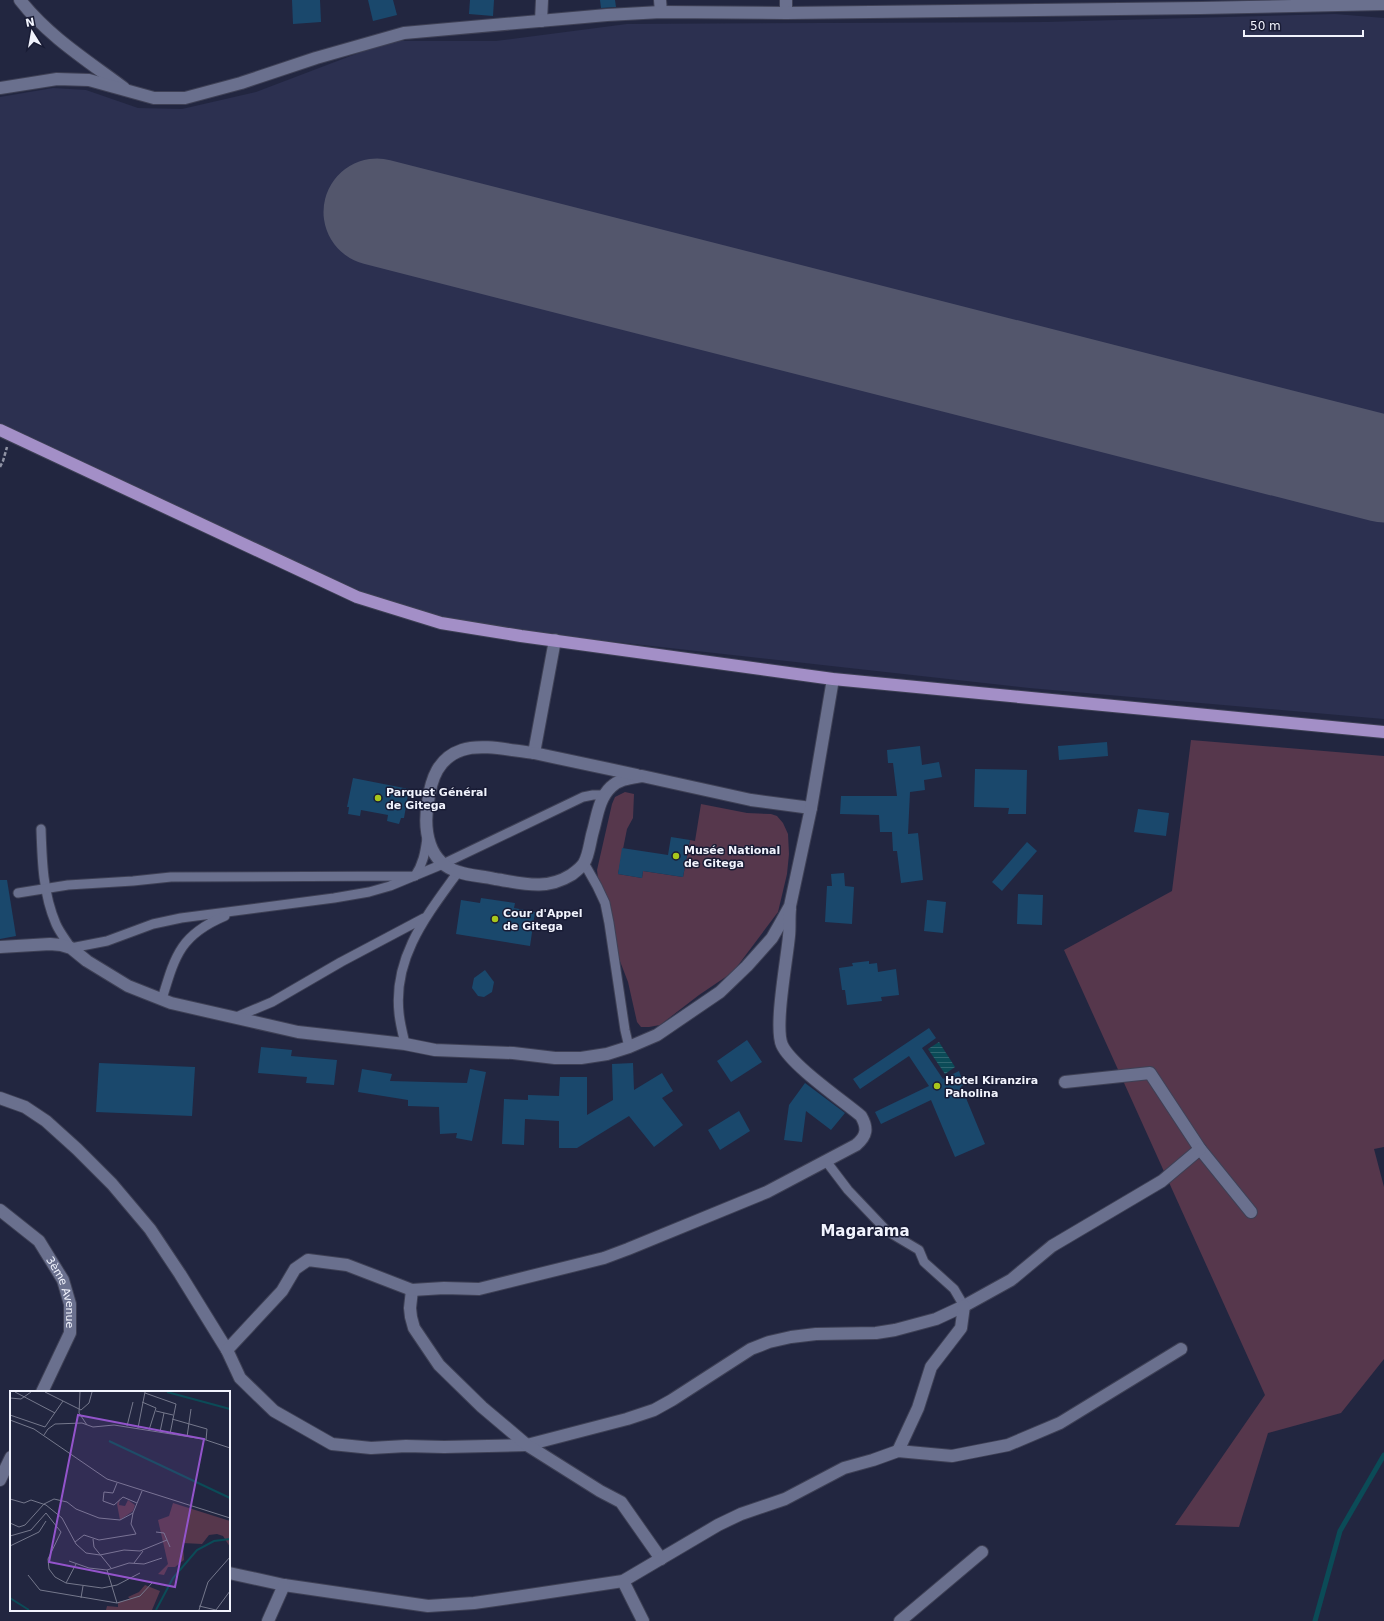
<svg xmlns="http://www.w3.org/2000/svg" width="1384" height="1621" font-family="'DejaVu Sans',sans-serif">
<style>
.built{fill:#2c3050}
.green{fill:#56374c}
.water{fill:url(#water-rules)}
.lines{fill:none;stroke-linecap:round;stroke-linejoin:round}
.stream{stroke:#0b4b57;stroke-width:5}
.runway{stroke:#53566c;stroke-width:107}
.building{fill:#1a486c}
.lane-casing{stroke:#3e4055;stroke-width:11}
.street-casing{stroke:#3e4055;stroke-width:14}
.primary-casing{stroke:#3e4055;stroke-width:14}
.path{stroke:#9093a4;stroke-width:2.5;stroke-dasharray:4 2;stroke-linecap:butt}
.lane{stroke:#6a708e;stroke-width:9}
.street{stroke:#6a708e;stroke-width:12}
.primary{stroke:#a38fc7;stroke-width:12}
.poi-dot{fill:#a8c71c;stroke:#191c35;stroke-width:1.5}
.labels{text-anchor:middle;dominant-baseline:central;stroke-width:3;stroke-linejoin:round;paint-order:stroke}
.poi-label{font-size:11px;font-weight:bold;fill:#f1f3fd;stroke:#191c35;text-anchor:start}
.street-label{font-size:11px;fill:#f1f3fd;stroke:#191c35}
.district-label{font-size:15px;font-weight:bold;fill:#f1f3fd;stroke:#191c35}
.inset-river{fill:none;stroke:#0b4b57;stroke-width:2}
.inset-road{fill:none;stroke:#75788c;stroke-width:1}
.view{fill:#9354cb;fill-opacity:0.15;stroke:#9354cb;stroke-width:2}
.inset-edge{fill:none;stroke:#f1f3fd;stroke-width:2}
</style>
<defs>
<pattern id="water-rules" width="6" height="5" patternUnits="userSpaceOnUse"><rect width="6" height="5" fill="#0b4b57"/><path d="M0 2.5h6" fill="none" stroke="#2f6570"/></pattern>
</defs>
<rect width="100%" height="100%" fill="#222640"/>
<polygon class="built" points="1335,14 1384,18 1384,719 1029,688 482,627 419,613 344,586 0,429 0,97 53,88 86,90 138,108 182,109 256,92 390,41 496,41 627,24 1046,22"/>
<g class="green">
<polygon points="1191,740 1384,756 1384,1147 1374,1149 1384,1187 1384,1359 1341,1413 1268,1433 1239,1527 1175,1525 1265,1395 1064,950 1172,891"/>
<polygon points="625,792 634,794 633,818 627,829 618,874 642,878 643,871 683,877 690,840 695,841 701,804 747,813 771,814 777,816 783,823 788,834 789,854 787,874 778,912 733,972 699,995 660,1025 649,1027 641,1027 637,1022 628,982 618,956 608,903 598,878 597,870 612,804 615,797"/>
</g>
<polygon class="water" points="939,1042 955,1067 945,1074 928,1049"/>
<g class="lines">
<polyline class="stream" points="1315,1621 1340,1531 1384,1455"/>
<polyline class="runway" points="377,212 1384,469"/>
</g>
<g class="building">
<polygon points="292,0 320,0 321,22 293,24"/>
<polygon points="368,0 393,0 397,15 373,21"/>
<polygon points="470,0 494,0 493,16 469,14"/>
<polygon points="600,0 615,0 616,7 601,8"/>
<polygon points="1107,742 1108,756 1059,760 1058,746"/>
<polygon points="920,746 922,765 939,762 942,777 924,780 925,790 910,792 908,834 918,833 923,880 901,883 897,851 893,851 892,832 880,832 879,815 840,814 841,796 897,796 893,763 888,763 887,750"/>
<polygon points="975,769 1027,770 1026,814 1008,814 1009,808 974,807"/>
<polygon points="353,778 409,789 404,818 401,818 399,824 387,821 388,815 361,810 360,816 348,814 349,807 347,807"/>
<polygon points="1138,809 1169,813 1166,836 1134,832"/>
<polygon points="671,837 690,840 683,877 643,871 642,878 618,874 622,848 668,855"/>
<polygon points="1027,842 1037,851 1002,891 992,882"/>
<polygon points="844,873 845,886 854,887 852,924 825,922 827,886 832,886 831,874"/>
<polygon points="0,880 7,880 16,936 0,939"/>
<polygon points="1018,894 1043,895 1042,925 1017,924"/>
<polygon points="481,898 515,903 514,908 535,912 530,946 456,934 461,900 480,903"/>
<polygon points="927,900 946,902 943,933 924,931"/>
<polygon points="869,961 869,964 877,963 878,972 896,969 899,995 881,997 882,1001 847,1005 845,990 842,990 839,968 853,966 852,963"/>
<polygon points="485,970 494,982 492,992 484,997 478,996 472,988 474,978"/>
<polygon points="929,1028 936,1038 922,1048 943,1079 959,1071 964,1085 961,1086 985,1144 955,1157 931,1100 881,1124 875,1112 929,1086 909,1056 860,1089 853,1079"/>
<polygon points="747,1040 762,1062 731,1082 717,1061"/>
<polygon points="261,1047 292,1050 291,1056 337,1060 334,1085 306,1083 307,1077 258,1073"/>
<polygon points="99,1063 195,1067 192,1116 96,1112"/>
<polygon points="633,1063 634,1090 662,1073 673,1091 662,1098 683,1125 654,1147 629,1116 577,1148 559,1148 559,1121 525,1119 524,1145 502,1144 504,1099 528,1100 528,1095 559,1096 560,1077 587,1077 587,1115 613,1100 612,1064"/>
<polygon points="362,1069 392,1074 390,1081 467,1083 470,1069 486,1072 472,1141 456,1138 457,1133 440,1134 439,1107 408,1106 408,1100 358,1092"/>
<polygon points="805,1083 845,1113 831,1130 806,1111 802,1142 784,1140 789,1105"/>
<polygon points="739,1111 750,1131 720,1150 708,1130"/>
</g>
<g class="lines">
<defs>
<g id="lane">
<path d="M41 829C42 861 43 894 56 924 60 933 66 940 71 948L107 941 153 924 181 918 334 898 369 892 390 886 443 864 583 797 593 795H604"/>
<polyline points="584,863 597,886 605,903 609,923 625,1030 629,1047"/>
<path d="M18 893 68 885 133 881 171 877 415 876C423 864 425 853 427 838"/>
<path d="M162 999C175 956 180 935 225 916"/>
<polyline points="234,1018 272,1002 341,962 424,918"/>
<path d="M405 1044C403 1034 400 1024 399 1013 393 957 427 915 458 872"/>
<polyline points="826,1161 848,1190 887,1231 919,1250 924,1262 954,1289 964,1306"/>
</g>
<g id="street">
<path d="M20 0C48 36 88 61 124 88"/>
<polyline points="660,0 661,12"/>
<polyline points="786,13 786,0"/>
<polyline points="541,21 542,0"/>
<polyline points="0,88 57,79 89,80 154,98 185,98 241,83 316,58 404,33 607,15 661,12 786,13 1201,8 1384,4"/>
<path d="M555 640 534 753C513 751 482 743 462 750 438 758 431 779 428 802 423 830 428 863 459 872 470 876 483 876 495 879 522 883 545 891 571 875 575 872 581 868 584 863 589 855 590 841 593 831 597 817 599 798 611 787 619 779 631 778 642 776L751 800 811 808"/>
<polyline points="534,753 637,775"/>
<polyline points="0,947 50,944 61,945 71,948 87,961 128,986 171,1003 298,1032 405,1044 435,1050 513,1053 555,1058 581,1058 607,1054 629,1047 657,1035 720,992 747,966 772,938 780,924 790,906 811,808 833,679"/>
<polyline points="1065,1082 1150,1073 1200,1149 1251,1212"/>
<polyline points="0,1098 25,1107 46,1121 77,1149 112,1184 150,1229 180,1274 227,1350 240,1378 274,1411 332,1444 371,1448 406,1446 444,1447 527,1445 627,1419 654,1410 672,1400 751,1349 769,1342 791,1337 816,1334 876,1333 895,1330 936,1319 964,1306 1011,1280 1052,1246 1162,1181 1200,1149"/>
<path id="s1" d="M0 1210 39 1241 63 1280 70 1304V1333L42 1392"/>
<polyline points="412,1290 410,1308 411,1317 414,1328 439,1365 482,1407 527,1445 600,1491 621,1502 661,1559"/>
<path d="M227 1350 282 1291 295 1269 308 1260 347 1265 412 1290 444 1288 479 1289 604 1258 628 1249 767 1192 856 1145C867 1136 868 1128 861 1116 842 1100 791 1065 782 1045 774 1027 787 959 789 936 790 927 789 918 790 909"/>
<polyline points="898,1451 918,1408 931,1367 961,1328 964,1306"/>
<polyline points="0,1480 11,1457"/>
<polyline points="229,1573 284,1585 428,1606 474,1603 523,1596 623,1581 718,1525 741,1514 785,1499 844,1468 873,1460 898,1451 952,1456 1008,1445 1060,1423 1181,1349"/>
<polyline points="623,1581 643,1621"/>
<polyline points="268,1621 284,1585"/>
<polyline points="900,1621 982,1552"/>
</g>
<polyline id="primary" points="0,430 357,597 441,623 521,636 833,679 1384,732"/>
</defs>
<use href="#lane" class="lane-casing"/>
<use href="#street" class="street-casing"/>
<use href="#primary" class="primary-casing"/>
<polyline class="path" points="0,467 3,461 7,447"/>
<use href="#lane" class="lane"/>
<use href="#street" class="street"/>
<use href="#primary" class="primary"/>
</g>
<g class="poi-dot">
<circle cx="378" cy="798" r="4"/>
<circle cx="676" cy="856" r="4"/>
<circle cx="495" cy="919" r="4"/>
<circle cx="937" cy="1086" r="4"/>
</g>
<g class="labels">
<g class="poi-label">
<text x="386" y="792">Parquet Général<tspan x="386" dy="13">de Gitega</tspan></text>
<text x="684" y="850">Musée National<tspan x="684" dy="13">de Gitega</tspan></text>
<text x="503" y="913">Cour d'Appel<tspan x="503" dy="13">de Gitega</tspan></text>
<text x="945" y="1080">Hotel Kiranzira<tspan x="945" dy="13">Paholina</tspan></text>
</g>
<g class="street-label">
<text stroke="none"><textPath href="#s1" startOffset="107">3ème Avenue</textPath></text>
</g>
<g class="district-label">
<text x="865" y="1231">Magarama</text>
</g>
</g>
<g transform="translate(10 1391)">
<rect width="220" height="220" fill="#222640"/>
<path d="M110 107 109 114 115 115 118 109 125 114 123 120 110 129 107 113ZM163 112 220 130V156L213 145 207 143 199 144 192 153 173 152 174 169 165 176H158L154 184 148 183 158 173 148 129 159 125Z" fill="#56374c"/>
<path d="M135 194 150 200 142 219H96L97 215 108 216V211L120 208 118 206 129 201Z" fill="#56374c"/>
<path class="inset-river" d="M157 1 220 18M99 50 220 107M0 207 19 219M146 219 163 187 187 159 204 150 220 148"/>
<path class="inset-road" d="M5 1 45 22M35 1 71 19 79 12 82 1M70 1 69 22 77 34M135 2 166 13 160 43M0 7 11 8 21 1M132 11 146 17 139 39M146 20 163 24M0 24 35 36 53 10M162 28 197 38 196 49M0 29 24 38 97 88 220 127M117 35 123 11M128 37 135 1M150 41 154 22M34 44 38 38 45 33 72 32 83 36 104 34 193 48 220 57M177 46 181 18M107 92 103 102 94 101 93 110 104 114 113 106 127 112M0 108 14 112 21 109 36 114 52 127 66 153 76 162 90 164 114 159 130 160 157 149M0 132 9 136 15 134 34 113 44 108 57 111 66 118 89 127 110 129 123 122 132 100M146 141 154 142 160 156M0 145 21 139 36 122 51 141 38 168 39 178 45 186 56 192 92 197 107 194 130 182M83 148 84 156 101 177M65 151 74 144 89 149 126 143 121 133 123 122M0 155 29 141 36 130M59 170 79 177 97 179 119 172 134 173 152 167M124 172 133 160M97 179 107 212M18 184 30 199 107 212 130 205 142 192M56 192 66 173M71 207 73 195M189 215 206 219M189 219 198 191 220 166M206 219 220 200"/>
<path class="view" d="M68 24 194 48 165 196 39 171Z"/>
<rect width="220" height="220" class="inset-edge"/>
</g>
<g transform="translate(32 32) rotate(349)" stroke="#191c35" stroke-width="3" paint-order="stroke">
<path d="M0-3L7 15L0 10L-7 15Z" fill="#f1f3fd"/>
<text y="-6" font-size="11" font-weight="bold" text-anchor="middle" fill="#f1f3fd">N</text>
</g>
<path d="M1244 30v6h119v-6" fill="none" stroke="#f1f3fd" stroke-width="2"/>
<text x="1250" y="30" font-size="12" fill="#f1f3fd" stroke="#191c35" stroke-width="3" paint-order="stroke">50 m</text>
</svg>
